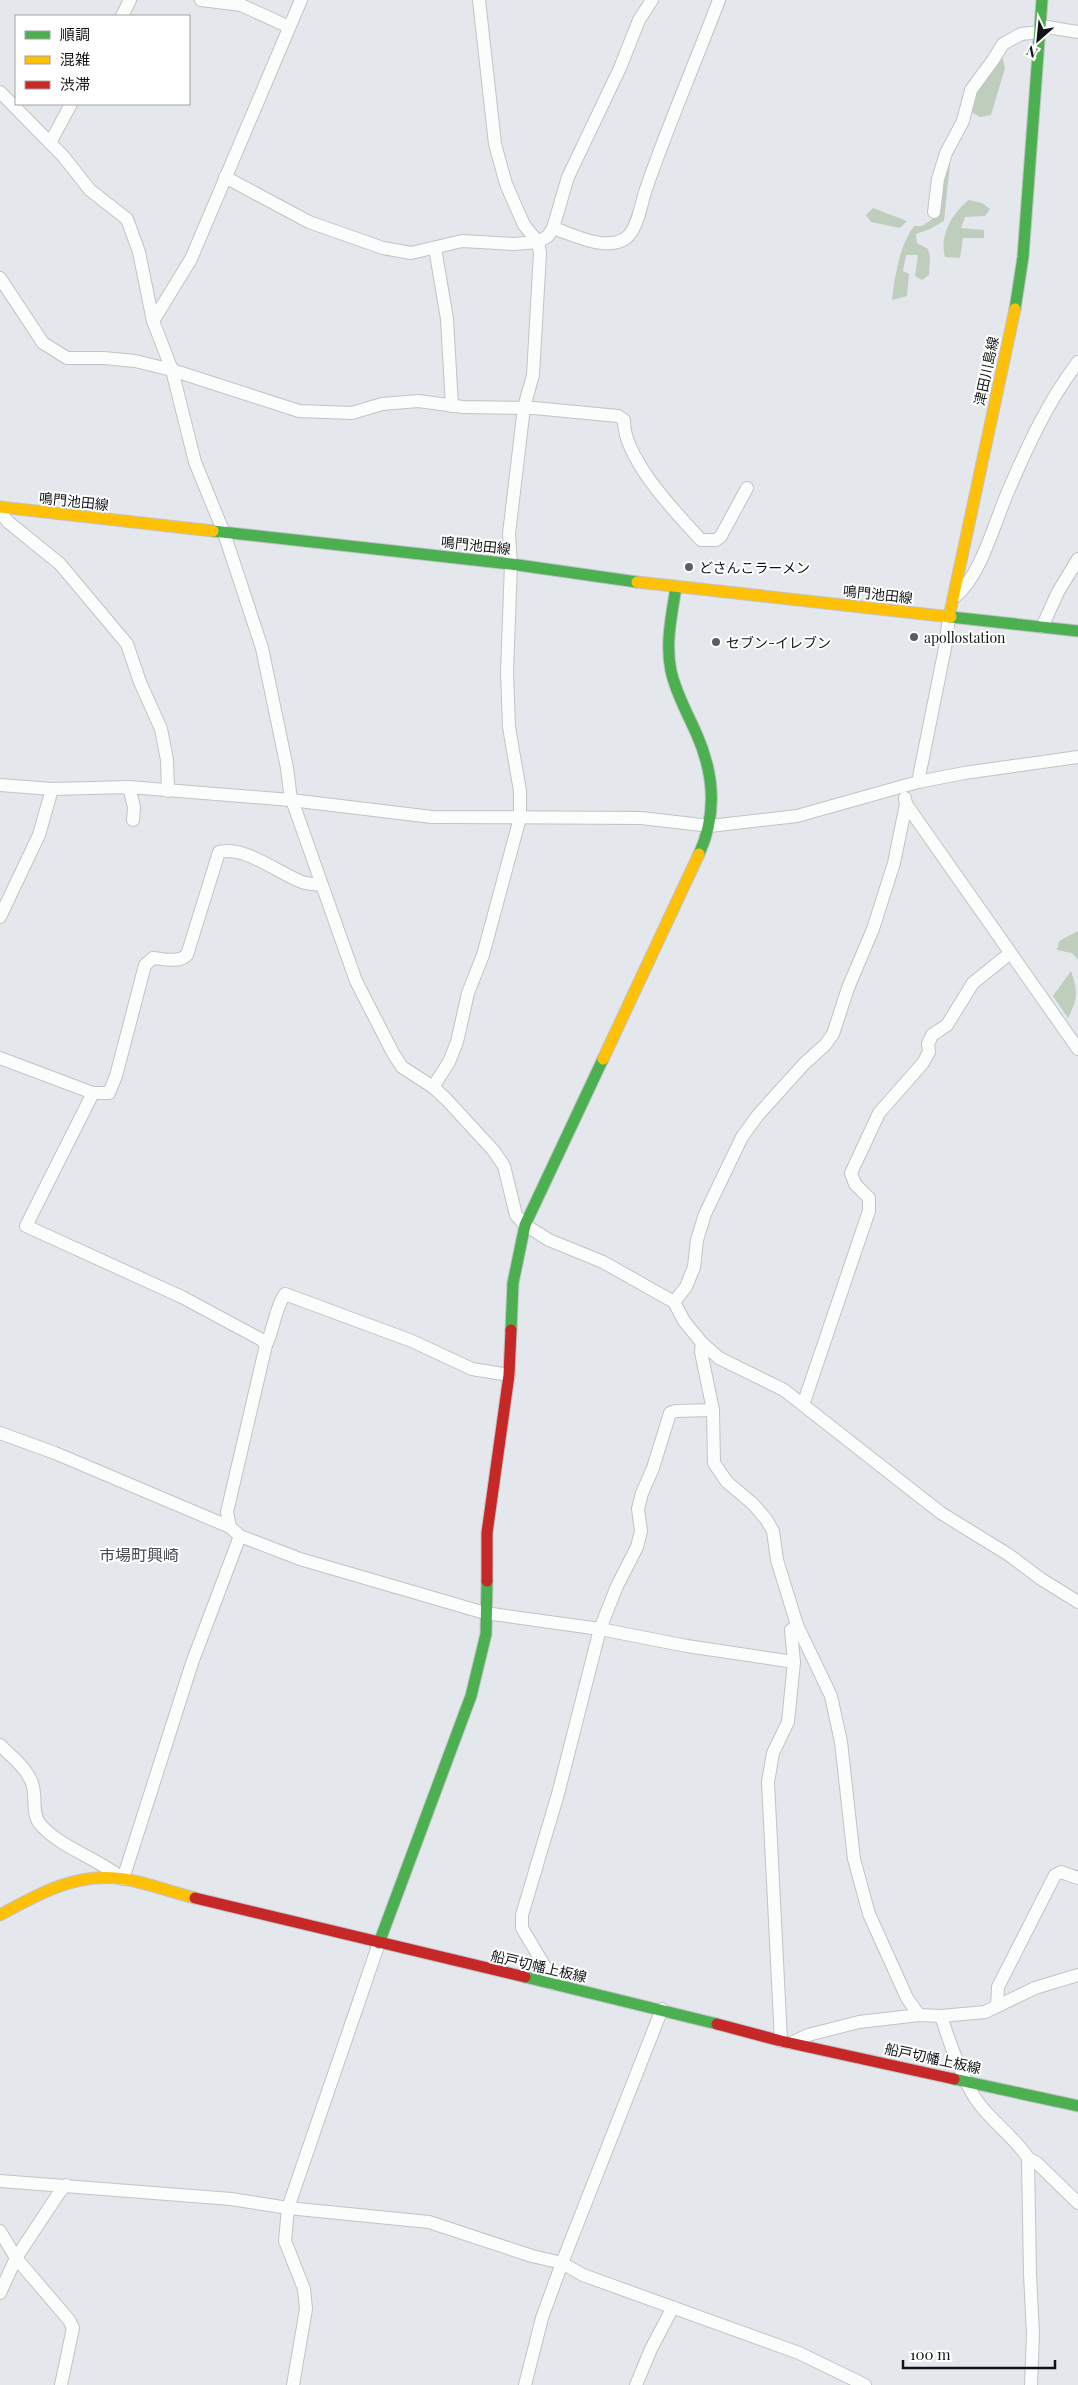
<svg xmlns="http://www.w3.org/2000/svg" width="1078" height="2385" font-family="'Playfair Display','Noto Sans JP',serif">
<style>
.forest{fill:#bfcdbc}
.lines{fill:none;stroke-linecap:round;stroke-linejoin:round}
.street-casing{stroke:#c0c3c7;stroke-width:14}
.fast-casing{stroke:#c0c3c7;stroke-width:13}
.slow-casing{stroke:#c0c3c7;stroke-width:13}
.jam-casing{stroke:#c0c3c7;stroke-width:13}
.street{stroke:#fbfcfc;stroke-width:12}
.fast{stroke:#4caf50;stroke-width:11}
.slow{stroke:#ffc107;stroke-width:11}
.jam{stroke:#c62828;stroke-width:11}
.poi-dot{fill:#5b5e60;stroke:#fff;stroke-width:2}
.labels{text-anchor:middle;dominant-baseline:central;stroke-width:4;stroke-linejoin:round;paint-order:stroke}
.street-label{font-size:14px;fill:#111315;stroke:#fff}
.poi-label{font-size:14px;fill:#111315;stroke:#fff;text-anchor:start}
.quarter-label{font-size:16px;fill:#464c52;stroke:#fff}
</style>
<rect width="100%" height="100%" fill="#e4e8ec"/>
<g class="forest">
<polygon points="1002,54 1005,68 991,115 980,117 970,111 976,90"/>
<path d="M947 162 950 163 944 221 930 229 916 234 917 243 928 249 930 257 929 275 922 280 915 276 918 255H906L903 271 909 274 907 296 892 300C895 275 899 247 914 226H922L937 216Z"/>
<path d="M969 200 982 203 990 209 985 216 965 217 961 228 984 230V238H963L960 258 945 257C939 236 952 213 969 200Z"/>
<polygon points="873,208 907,221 900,228 871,222 866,215"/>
<polygon points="1078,931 1078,960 1072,953 1057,950 1059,941"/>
<path d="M1071 971C1078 992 1078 998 1068 1018L1053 996Z"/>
</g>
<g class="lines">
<defs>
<g id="street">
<polyline points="201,0 241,5 289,27"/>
<polyline points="122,16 130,0"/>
<polyline points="1041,26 1078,32"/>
<polyline points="0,92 63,156 90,190 127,219 139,252 153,321 172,370 195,462 224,533 262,648 287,768 291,800"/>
<polyline points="50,143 71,104"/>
<polyline points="225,177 309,222 383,248 411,253 462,241 514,244 538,242 548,236 553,228 568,177 620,68 639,20 652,0"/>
<polyline points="934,212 938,179 946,153 963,121 971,90 993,60 1003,44 1021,34 1041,32"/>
<path d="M553 228C574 235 606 252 626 238 637 230 641 205 645 192 667 127 695 64 719 0"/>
<polyline points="435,248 447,319 452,406"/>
<path d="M0 278 43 343 67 358H104L135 361 172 370 299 411 352 413 382 404 418 401 463 407 534 408 618 416 624 420C623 458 676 513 701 540H716L721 536 747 488"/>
<polyline points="153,321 191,259 301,0"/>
<polyline points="0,510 7,521 60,564 127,644 140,682 161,729 167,760 168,791"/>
<path d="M956 596C981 575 994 524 1007 494 1026 449 1048 401 1078 362"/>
<polyline points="1042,627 1058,592 1078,559"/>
<polyline points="918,782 945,648 949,617"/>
<polyline points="0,785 52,789 129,787 291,800 432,817 641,818 710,826 797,816 918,782 964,773 1078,757"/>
<polyline points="129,787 134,807 133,820"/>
<polyline points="905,798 906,804 1078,1049"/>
<polyline points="292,800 356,981 393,1053 402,1067 433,1087 446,1099 493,1150 504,1166 516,1215 525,1225 549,1240 603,1262 674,1302 684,1321 702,1343 719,1358 784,1390 941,1513 1009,1555 1041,1579 1078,1602"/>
<polyline points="0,917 39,835 52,789"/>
<path d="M0 1058 93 1093H109L116 1076 145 965 153 958C165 959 178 963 187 955L219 852C244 845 278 873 302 882 308 884 315 884 321 885"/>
<polyline points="433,1087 449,1062 457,1042 468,993 483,955 520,818 520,791 509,727 507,672 511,564 509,534 524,407 533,375 540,253 538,242 524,225 506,184 495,144 479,0"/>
<polyline points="93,1093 26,1226 182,1297 262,1340 266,1345"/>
<polyline points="674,1302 686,1287 694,1267 697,1240 705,1214 742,1137 758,1115 804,1064 825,1045 833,1034 848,988 873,929 894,863 906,804"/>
<polyline points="702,1343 701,1352 713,1410 714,1463 727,1482 753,1504 766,1519 773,1531 777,1560 797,1625 831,1696 841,1742 854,1859 869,1914 907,1998 919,2015"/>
<polyline points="803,1405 869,1211 869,1198 855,1184 851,1173 879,1113 923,1063 929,1052 928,1044 932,1035 947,1025 973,983 1009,954"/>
<polyline points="0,1433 55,1453 230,1527 240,1536 300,1559 485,1613 600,1629 687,1646 794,1662"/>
<path d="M230 1527 227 1512 266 1345C274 1329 275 1308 285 1294L412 1341 472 1369 509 1375"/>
<path d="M0 1745C12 1757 26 1767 32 1783 37 1796 31 1813 40 1824 59 1847 99 1859 123 1879L192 1663 240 1536"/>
<polyline points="553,1984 551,1977 522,1928 522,1915 558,1794 600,1629 617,1586 637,1547 641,1531 638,1509 642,1493 653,1468 670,1413 676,1411 713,1410"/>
<polyline points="997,2006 998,1987 1055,1875 1061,1872 1078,1878"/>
<path d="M941 2016C949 2041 961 2075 975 2098 990 2121 1014 2136 1028 2158L1030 2274 1033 2334 1031 2385"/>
<polyline points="781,2041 768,1782 773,1753 788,1722 794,1662 791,1630 797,1625"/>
<polyline points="791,2043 808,2035 859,2022 919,2015 941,2016 985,2012 1035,1988 1078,1975"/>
<polyline points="1028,2158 1037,2163 1078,2203"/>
<polyline points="0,2181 231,2199 288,2208 429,2222 532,2256 562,2263 583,2275 799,2353 865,2385"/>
<polyline points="0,2231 16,2258 69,2320 73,2328 61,2385"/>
<polyline points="0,2293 16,2258 59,2193 66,2185"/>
<polyline points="293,2385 306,2309 304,2289 285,2241 288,2208 379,1943"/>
<polyline points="525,2385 542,2318 562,2263 662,2009"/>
<polyline points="636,2385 651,2349 673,2307"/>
</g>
<g id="fast">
<polyline points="1015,309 1023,257 1042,0"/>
<polyline points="213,531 511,564 637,582"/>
<path d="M676 587C672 614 665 643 671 671 676 694 688 714 697 735 714 774 717 815 699 854"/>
<polyline points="951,617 1078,631"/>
<polyline points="511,1330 513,1283 525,1225 603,1059"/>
<polyline points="379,1943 471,1696 486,1634 487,1581"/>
<polyline points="525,1977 717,2024"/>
<polyline points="954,2079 1078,2106"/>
</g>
<g id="slow">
<polyline points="0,507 213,531"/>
<polyline points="637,582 951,617"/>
<polyline points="949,617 1015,309"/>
<polyline points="603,1059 699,854"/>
<path d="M0 1915C38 1894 79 1871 124 1879 148 1883 171 1892 195 1898"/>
</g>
<g id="jam">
<polyline points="487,1581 487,1533 509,1375 511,1330"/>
<polyline points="195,1898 525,1977"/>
<polyline points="717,2024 781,2041 954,2079"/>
</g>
</defs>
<use href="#street" class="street-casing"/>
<use href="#fast" class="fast-casing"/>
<use href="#slow" class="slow-casing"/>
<use href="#jam" class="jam-casing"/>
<use href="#street" class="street"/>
<use href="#fast" class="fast"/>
<use href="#slow" class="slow"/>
<use href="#jam" class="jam"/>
</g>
<g class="poi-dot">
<circle cx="689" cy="567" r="5"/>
<circle cx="914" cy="637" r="5"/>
<circle cx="716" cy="642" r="5"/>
</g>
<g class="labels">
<g class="street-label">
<text transform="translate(986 371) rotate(-78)">津田川島線</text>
<text transform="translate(74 501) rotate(6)">鳴門池田線</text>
<text transform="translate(476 545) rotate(6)">鳴門池田線</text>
<text transform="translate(878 594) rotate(6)">鳴門池田線</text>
<text transform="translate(539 1966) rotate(13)">船戸切幡上板線</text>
<text transform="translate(933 2058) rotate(12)">船戸切幡上板線</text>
</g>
<g class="poi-label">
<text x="699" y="567">どさんこラーメン</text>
<text x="924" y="637">apollostation</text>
<text x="726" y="642">セブン-イレブン</text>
</g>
<g class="quarter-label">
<text x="139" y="1554">市場町興崎</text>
</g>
</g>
<rect x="15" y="15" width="175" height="90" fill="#ffffff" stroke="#a0a1a1"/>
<rect x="25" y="31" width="25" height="8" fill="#4caf50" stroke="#a0a1a1"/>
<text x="60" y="40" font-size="15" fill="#111315">順調</text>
<rect x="25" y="56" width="25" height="8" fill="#ffc107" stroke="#a0a1a1"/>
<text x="60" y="65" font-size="15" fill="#111315">混雑</text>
<rect x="25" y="81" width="25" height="8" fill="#c62828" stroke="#a0a1a1"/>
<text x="60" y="90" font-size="15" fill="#111315">渋滞</text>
<g transform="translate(1038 40) rotate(207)" stroke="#ffffff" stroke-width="4" paint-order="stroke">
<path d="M0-4L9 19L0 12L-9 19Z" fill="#111315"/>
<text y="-8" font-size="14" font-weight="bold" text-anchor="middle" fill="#111315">N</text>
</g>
<path d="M903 2360v8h152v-8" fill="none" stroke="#111315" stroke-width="2.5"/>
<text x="910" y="2360" font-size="15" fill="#111315" stroke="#ffffff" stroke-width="4" paint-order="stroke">100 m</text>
</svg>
